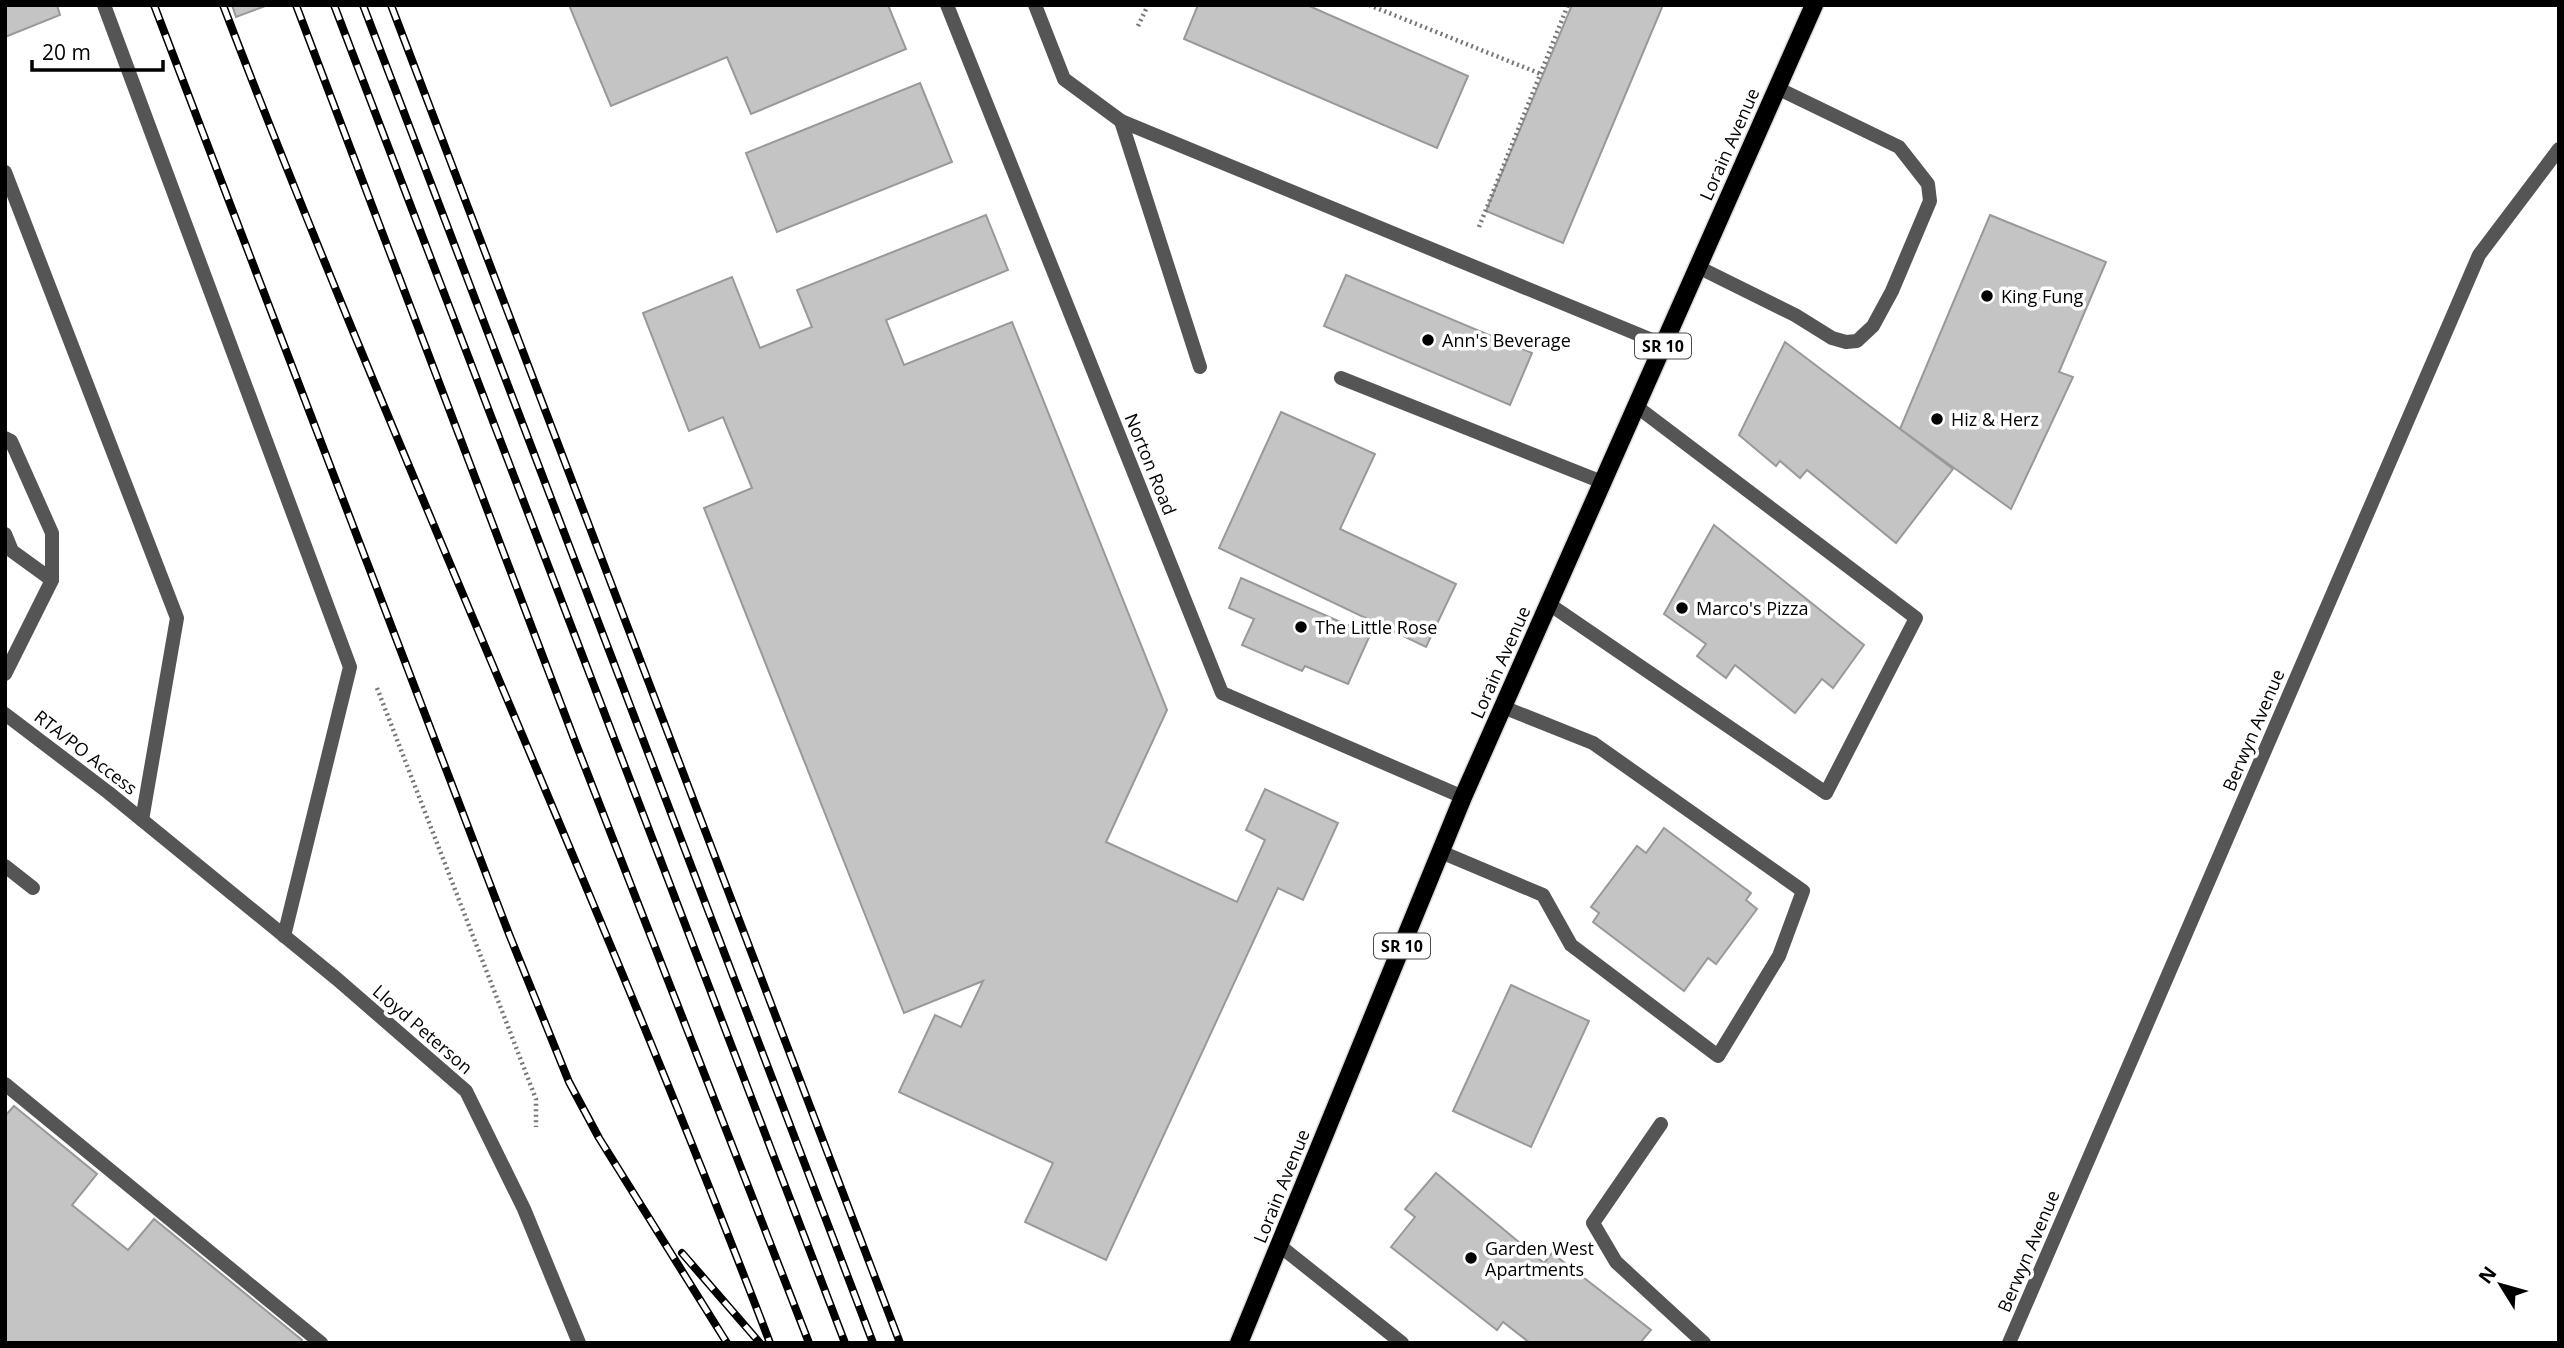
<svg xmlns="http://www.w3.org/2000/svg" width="2564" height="1348" font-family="'Open Sans',sans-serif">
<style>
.building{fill:#c4c4c4;stroke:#999;stroke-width:2}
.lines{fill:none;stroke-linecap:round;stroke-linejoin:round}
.primary-casing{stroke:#dbdbdb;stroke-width:21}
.path{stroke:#777;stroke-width:4.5;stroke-dasharray:2 3.5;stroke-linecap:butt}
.lane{stroke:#555;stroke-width:14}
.street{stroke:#555;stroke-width:14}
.primary{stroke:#000;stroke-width:18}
.rail-casing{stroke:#000;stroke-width:8}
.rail{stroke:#fff;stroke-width:5;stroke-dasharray:16;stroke-linecap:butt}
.poi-dot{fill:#000;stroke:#fff;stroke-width:2.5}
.labels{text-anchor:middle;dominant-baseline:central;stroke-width:7;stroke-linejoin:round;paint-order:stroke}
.shield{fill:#fff;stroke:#4c4c4c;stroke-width:2}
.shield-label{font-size:16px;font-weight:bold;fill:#000}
.street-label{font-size:18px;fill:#000;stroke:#fff}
.poi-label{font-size:18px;fill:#000;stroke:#fff;text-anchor:start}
</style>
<rect width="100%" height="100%" fill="#fff"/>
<g class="building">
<polygon points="5,5 57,5 60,15 5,37"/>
<polygon points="232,5 268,5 236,17"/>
<polygon points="569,5 888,5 906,49 751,114 727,57 611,106"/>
<polygon points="1198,5 1307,5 1468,76 1437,148 1184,39"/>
<polygon points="1572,5 1663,5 1563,243 1486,211"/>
<polygon points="920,83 952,162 777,232 746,153"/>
<polygon points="986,215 1008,270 886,320 904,365 1012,322 1167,710 1106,842 1237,902 1265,840 1246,830 1265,789 1338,823 1303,900 1278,888 1106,1260 1025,1222 1053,1163 899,1092 935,1015 961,1027 983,981 904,1013 704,508 752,488 723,417 689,431 643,313 732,277 760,348 812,327 797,290"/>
<polygon points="1990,215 2106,262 2059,372 2073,377 2011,509 1900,429"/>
<polygon points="1346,275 1532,353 1510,405 1324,326"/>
<polygon points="1785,342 1953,469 1896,543 1807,470 1800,478 1780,461 1776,466 1739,435"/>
<polygon points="1281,412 1375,454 1340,529 1456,584 1426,647 1219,548"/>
<polygon points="1714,525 1864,645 1833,688 1822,679 1795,713 1735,665 1726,678 1697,656 1706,644 1664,614"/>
<polygon points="1241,578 1370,635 1348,684 1305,666 1302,671 1242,645 1254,619 1229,608"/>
<polygon points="1664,828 1751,893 1746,900 1757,909 1716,964 1708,958 1684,991 1593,922 1599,913 1591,907 1637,846 1646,853"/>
<polygon points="1511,985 1589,1021 1531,1147 1453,1111"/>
<polygon points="14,1106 97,1174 72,1205 128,1250 154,1219 302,1340 300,1343 5,1343 5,1116"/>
<polygon points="1436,1173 1544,1263 1552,1253 1651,1330 1640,1343 1530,1343 1503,1322 1497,1330 1391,1247 1415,1217 1405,1209"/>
</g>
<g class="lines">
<defs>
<polyline id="primary" points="1239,1343 1463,797 1814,5"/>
</defs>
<use href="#primary" class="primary-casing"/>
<g class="path">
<polyline points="1369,5 1541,74"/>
<polyline points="1138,26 1148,5"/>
<polyline points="1479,227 1568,5"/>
<polyline points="377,688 536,1099 536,1127"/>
</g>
<g class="lane">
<polyline points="104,5 350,667 284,936"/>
<polyline points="1035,5 1064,79 1121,121 1664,345"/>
<polyline points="1121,121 1200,367"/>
<polyline points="5,172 177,618 142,820"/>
<polyline points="1698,267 1795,315 1832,338 1846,342 1857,341 1873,326 1892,291 1930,201 1928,184 1899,147 1777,88"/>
<polyline points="1341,378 1602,482"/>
<polyline points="5,438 11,441 52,533 52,580 5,674"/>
<polyline points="5,534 12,551 52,580"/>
<polyline points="1549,604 1826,793 1916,618 1636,406"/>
<polyline points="1441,852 1543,895 1571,945 1718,1056 1779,956 1803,891 1593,743 1503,707"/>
<polyline points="5,866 33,888"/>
<polyline points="5,1084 321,1343"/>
<polyline points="1661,1124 1593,1223 1616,1262 1704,1343"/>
</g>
<g class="street">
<polyline points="947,5 1222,693 1463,797"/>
<polyline points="5,714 109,793 337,979 466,1091 524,1209 579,1343"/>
<polyline points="1280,1246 1402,1343"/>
<polyline points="2009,1343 2479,255 2559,149"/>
</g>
<use href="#primary" class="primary"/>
<defs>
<g id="rail">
<polyline points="154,5 509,934 569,1082 599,1138 727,1343"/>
<path d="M223 5C395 455 598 893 770 1343"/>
<polyline points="296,5 576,744 809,1343"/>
<polyline points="334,5 845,1343"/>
<polyline points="363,5 873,1343"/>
<polyline points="391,5 900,1343"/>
<polyline points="682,1253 760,1343"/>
</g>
</defs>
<use href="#rail" class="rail-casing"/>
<use href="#rail" class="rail"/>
</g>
<g class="poi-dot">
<circle cx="1987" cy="296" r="7"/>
<circle cx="1428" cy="340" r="7"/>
<circle cx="1937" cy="419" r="7"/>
<circle cx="1682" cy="608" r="7"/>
<circle cx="1301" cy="627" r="7"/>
<circle cx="1471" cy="1258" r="7"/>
</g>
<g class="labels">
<g class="shield">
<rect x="1635" y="333.5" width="56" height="25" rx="5"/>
<rect x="1374" y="933.5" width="56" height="25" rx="5"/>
</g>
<g class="shield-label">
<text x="1663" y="346">SR 10</text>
<text x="1402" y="946">SR 10</text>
</g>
<g class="street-label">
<text transform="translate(1729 144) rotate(-66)">Lorain Avenue</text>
<text transform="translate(1151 464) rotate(68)">Norton Road</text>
<text transform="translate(1500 662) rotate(-66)">Lorain Avenue</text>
<text transform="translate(2253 730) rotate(-67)">Berwyn Avenue</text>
<text transform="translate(86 752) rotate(38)">RTA/PO Access</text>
<text transform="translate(423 1029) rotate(41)">Lloyd Peterson</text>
<text transform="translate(1281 1186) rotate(-68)">Lorain Avenue</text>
<text transform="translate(2028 1251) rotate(-67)">Berwyn Avenue</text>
</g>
<g class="poi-label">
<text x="2001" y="296">King Fung</text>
<text x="1442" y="340">Ann's Beverage</text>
<text x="1951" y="419">Hiz &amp; Herz</text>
<text x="1696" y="608">Marco's Pizza</text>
<text x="1315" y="627">The Little Rose</text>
<text x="1485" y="1248">Garden West<tspan x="1485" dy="21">Apartments</tspan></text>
</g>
</g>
<rect width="2564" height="1348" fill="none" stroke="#000000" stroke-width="14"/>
<g transform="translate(2501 1285) rotate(307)" stroke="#ffffff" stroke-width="5" paint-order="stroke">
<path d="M0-5L12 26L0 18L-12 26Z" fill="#000000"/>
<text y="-10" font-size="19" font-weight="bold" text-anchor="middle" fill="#000000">N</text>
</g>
<path d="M32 60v10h131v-10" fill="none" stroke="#000000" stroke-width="3.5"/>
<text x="42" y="60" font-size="21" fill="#000000" stroke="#ffffff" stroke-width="5" paint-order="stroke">20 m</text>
</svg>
